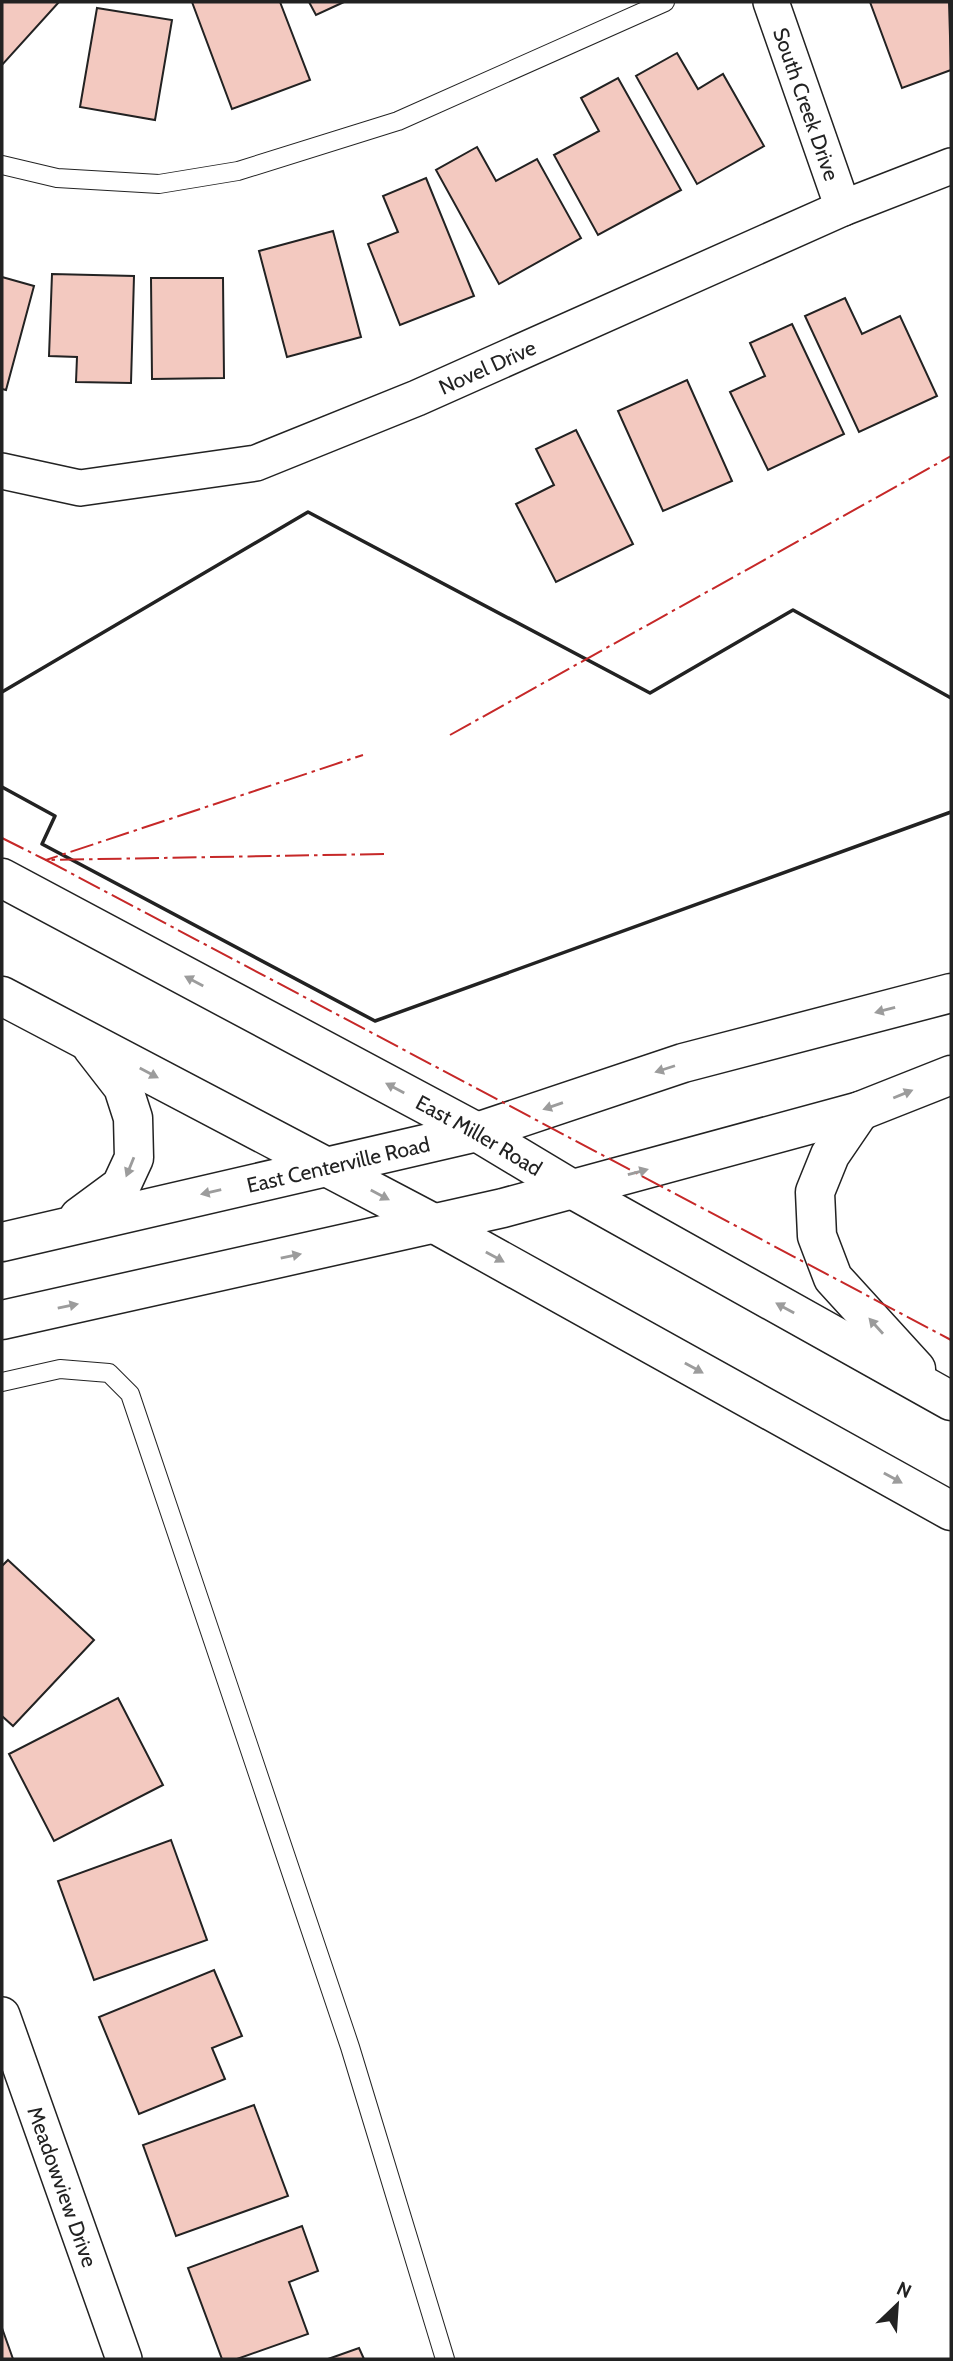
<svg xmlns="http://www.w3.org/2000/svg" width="953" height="2361" font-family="Cabin,sans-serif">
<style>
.building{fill:#f3c9c0;stroke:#222;stroke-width:2}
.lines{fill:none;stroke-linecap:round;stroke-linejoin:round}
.service-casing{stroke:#222;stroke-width:20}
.minor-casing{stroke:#222;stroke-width:38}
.secondary-casing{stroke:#222;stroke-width:41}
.service{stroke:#fff;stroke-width:18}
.minor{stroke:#fff;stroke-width:35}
.secondary{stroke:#fff;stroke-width:38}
.wall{stroke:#222;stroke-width:3.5}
.power{stroke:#c62828;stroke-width:2;stroke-dasharray:24 5 3.5 5;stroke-linecap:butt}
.oneway{fill:#9c9c9c}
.labels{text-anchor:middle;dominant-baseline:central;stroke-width:5;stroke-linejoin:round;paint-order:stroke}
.street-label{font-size:21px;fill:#222;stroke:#fff}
</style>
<rect width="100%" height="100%" fill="#fff"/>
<g class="building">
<polygon points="2,2 59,2 2,65"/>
<polygon points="192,2 280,2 310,80 232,109"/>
<polygon points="309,2 344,2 316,15"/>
<polygon points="870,2 949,2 951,70 902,88"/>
<polygon points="97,8 172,20 155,120 80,107"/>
<polygon points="677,53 698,89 723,74 764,146 697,184 636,76"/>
<polygon points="618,78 681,190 598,235 554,155 599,131 581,98"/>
<polygon points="477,147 496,181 537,159 581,238 499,284 436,170"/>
<polygon points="426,178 474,296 400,325 368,244 398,232 383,196"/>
<polygon points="333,231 361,337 287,357 259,251"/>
<polygon points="52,274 134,276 131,383 76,382 77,357 49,356"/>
<polygon points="2,277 34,286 6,390 2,389"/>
<polygon points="151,278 223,278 224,378 152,379"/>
<polygon points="845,298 862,334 900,316 937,396 859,432 805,316"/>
<polygon points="792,324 844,434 768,470 730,392 765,376 750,343"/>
<polygon points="687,380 732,481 663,511 618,411"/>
<polygon points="576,430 633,544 556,582 516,504 554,485 536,449"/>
<polygon points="8,1560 94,1640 13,1726 2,1716 2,1566"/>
<polygon points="118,1698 163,1785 54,1841 9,1754"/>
<polygon points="171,1840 207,1940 94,1980 58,1881"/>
<polygon points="214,1970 242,2036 212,2048 225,2079 139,2114 99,2017"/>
<polygon points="254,2105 288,2196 176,2236 143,2145"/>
<polygon points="302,2226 318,2271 289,2282 308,2334 237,2359 222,2359 188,2268"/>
<polygon points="2,2328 13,2359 2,2359"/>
<polygon points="359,2348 364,2359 328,2359"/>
</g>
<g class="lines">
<defs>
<g id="service">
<polyline points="2,165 57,178 159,184 238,171 398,121 665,2"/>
<polyline points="2,1382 60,1369 109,1373 130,1394 350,2047 445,2359"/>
</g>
<g id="minor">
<path id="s1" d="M771 2 843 208"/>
<path id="s2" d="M2 471 80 488 256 463 417 398 843 208 951 166"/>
<path id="s3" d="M2 2015 124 2359"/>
</g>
<g id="secondary">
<path id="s4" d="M2 878 477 1132 572 1189 951 1401"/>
<polyline points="2,996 435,1224 951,1511"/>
<polyline points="860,1111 830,1155 815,1192 817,1236 833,1278 916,1369"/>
<polyline points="79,1217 121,1186 134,1158 133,1118 123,1087 92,1047"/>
<path id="s5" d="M2 1242 477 1132 683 1063 951 993"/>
<polyline points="2,1320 503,1208 860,1111 951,1075"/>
</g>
</defs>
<use href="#service" class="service-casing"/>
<use href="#minor" class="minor-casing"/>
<use href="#secondary" class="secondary-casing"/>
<use href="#service" class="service"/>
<use href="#minor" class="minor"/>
<use href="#secondary" class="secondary"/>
<g class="wall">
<polyline points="2,692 308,512 650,693 793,610 951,698"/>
<polyline points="2,787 55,816 42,844 375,1021 951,812"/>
</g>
<g class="power">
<polyline points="450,735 951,456"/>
<polyline points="2,838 46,860 363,755"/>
<polyline points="384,854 46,860 951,1340"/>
</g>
</g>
<defs><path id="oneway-solid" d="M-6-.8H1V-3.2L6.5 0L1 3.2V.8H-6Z" transform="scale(1.75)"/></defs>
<g class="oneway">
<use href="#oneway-solid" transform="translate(194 981) rotate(-152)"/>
<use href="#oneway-solid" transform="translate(885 1010) rotate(165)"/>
<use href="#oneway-solid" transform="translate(665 1069) rotate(162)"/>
<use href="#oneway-solid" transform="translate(149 1073) rotate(28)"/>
<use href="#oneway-solid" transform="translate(395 1088) rotate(-152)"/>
<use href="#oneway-solid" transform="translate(903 1094) rotate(-22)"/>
<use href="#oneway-solid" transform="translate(553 1106) rotate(161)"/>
<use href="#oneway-solid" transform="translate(130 1167) rotate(112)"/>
<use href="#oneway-solid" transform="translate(638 1172) rotate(-15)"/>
<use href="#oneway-solid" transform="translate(211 1192) rotate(167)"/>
<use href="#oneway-solid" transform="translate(380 1195) rotate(28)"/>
<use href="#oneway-solid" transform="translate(291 1256) rotate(-12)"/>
<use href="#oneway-solid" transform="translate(495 1257) rotate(29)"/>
<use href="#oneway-solid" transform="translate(68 1306) rotate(-12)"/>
<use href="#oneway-solid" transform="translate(785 1308) rotate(-151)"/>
<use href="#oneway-solid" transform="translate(876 1326) rotate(-132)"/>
<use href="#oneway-solid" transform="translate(694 1368) rotate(29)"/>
<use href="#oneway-solid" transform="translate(893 1478) rotate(29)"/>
</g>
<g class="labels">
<g class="street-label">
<text stroke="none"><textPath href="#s1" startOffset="108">South Creek Drive</textPath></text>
<text stroke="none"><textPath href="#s2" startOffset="508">Novel Drive</textPath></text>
<text stroke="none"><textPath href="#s4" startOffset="542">East Miller Road</textPath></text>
<text stroke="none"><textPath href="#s5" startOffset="345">East Centerville Road</textPath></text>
<text stroke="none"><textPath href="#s3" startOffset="182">Meadowview Drive</textPath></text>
</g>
</g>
<rect width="953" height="2361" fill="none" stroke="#222222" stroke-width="7"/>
<g transform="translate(897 2305) rotate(25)" stroke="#ffffff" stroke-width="5" paint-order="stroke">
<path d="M0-5L12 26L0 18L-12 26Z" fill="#222222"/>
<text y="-10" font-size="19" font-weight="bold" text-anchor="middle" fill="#222222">N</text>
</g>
</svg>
